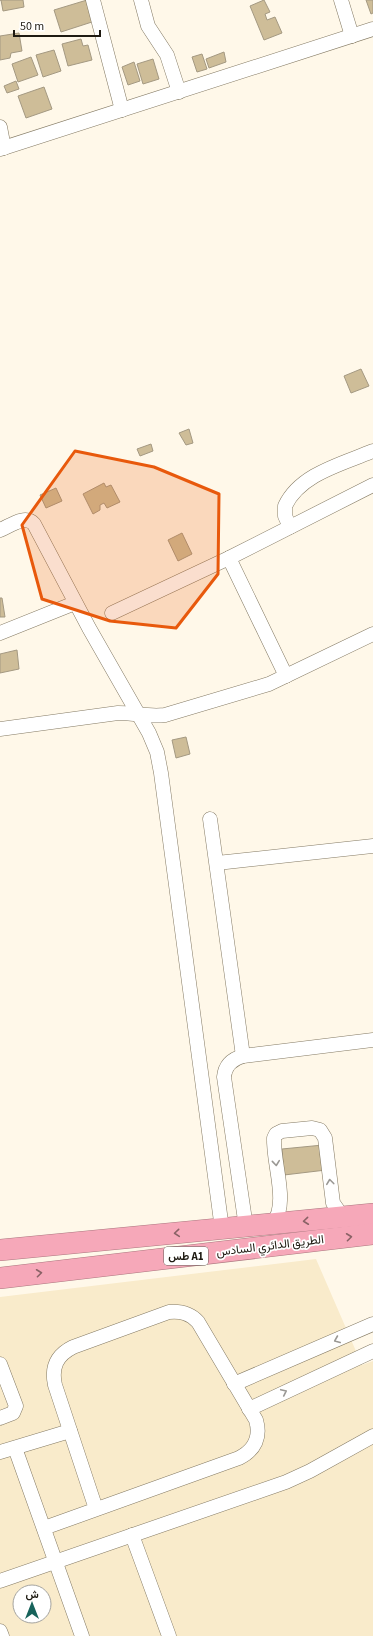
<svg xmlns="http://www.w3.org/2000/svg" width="373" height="1636" font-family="'Source Sans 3',Vazirmatn,sans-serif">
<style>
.built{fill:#f9ebcb;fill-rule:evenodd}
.building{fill:#cebd98;stroke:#a49982}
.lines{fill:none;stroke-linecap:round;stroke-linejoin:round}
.minor-casing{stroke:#847a64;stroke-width:15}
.highway-casing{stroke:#ab777f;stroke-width:22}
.minor{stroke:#fff;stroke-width:14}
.highway{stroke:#f6a8b9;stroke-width:21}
.oneway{stroke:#9a9894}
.oneway2{stroke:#8a6266}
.marked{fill:#e8590c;fill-opacity:0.2;stroke:#e8590c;stroke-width:3;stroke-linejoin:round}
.labels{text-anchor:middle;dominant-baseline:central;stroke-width:3.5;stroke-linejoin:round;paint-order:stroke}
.shield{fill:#fff;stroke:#625f59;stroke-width:1}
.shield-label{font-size:11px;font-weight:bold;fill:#1f1b12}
.street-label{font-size:12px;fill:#1f1b12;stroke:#fff}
</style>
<rect width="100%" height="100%" fill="#fff8e9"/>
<path class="built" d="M316 1259 362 1365 373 1361V1636H0V1297ZM20 1592H44V1616H20Z"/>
<g class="building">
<polygon points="0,0 23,0 24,7 3,11 1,0"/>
<polygon points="87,0 95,21 61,32 54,10"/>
<polygon points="264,0 270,12 265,14 267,20 275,17 282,33 264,40 250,6"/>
<polygon points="366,0 373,0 373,13 371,14"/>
<polygon points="19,33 22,51 11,53 10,58 0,60 0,36"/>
<polygon points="81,39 83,46 88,45 92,60 68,66 62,44"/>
<polygon points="54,50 61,71 43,77 36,55"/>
<polygon points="224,52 226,62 209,68 206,59"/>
<polygon points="202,54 207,69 197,72 192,57"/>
<polygon points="31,57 38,75 18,82 12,64"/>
<polygon points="153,59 159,79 143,84 137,64"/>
<polygon points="134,62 140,81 128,85 122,67"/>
<polygon points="16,81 19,89 7,93 4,86"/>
<polygon points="44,87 52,109 26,118 18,96"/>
<polygon points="361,369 369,386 351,393 344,376"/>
<polygon points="189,429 193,443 186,445 179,433"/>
<polygon points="151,444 153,451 140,456 137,449"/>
<polygon points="104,483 106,487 111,485 120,502 107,508 104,503 100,505 100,510 93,514 83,494"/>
<polygon points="56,488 62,501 46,508 40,495"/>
<polygon points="182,533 192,554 178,561 168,540"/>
<polygon points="0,598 2,598 5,617 0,617"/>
<polygon points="17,650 19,669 0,673 0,654"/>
<polygon points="186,737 190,754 176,758 172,740"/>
<polygon points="323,1145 326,1170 284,1175 282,1149"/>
</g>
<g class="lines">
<defs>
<g id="minor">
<polyline points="93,0 122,110"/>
<polyline points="141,0 148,26 167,55 179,92"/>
<polyline points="341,0 352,36"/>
<polyline points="0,127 4,148"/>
<polyline points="0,149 373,29"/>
<path d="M290 527 285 516V506C300 474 342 464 373 451"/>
<path d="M0 530C10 526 25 514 34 524L89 628 149 733 157 752 161 773 222 1229"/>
<polyline points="229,558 286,676"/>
<polyline points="112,613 229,558 373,485"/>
<polyline points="0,633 75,603"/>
<path d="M0 729 118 713C134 713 149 717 165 715L269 684 373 634"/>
<polyline points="210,819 243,1056"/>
<polyline points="217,863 373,846"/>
<path d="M273 1224C289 1202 273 1165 274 1138L276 1134 282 1131 312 1128 320 1130 325 1138 333 1203 340 1213 345 1217"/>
<path d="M246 1227 224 1077C225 1066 232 1059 243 1056L373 1040"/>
<polyline points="0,1364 16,1406 13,1413 0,1418"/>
<polyline points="234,1384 373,1324"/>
<polyline points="249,1409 373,1351"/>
<polyline points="15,1448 82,1636"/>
<polyline points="0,1452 70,1431"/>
<path d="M44 1528 239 1458C255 1450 261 1437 256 1420L198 1322C190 1313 181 1311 169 1312L73 1347C57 1355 51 1367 55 1385L96 1509"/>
<polyline points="132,1535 169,1636"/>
<polyline points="0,1581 286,1482 310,1471 373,1436"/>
<polyline points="0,1631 2,1636"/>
</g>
<g id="highway">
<polyline points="0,1250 373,1214"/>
<polyline points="0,1278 373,1234"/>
</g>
</defs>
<use href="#minor" class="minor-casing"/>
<use href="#highway" class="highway-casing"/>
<use href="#minor" class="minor"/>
<use href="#highway" class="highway"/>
</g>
<defs><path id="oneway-chevron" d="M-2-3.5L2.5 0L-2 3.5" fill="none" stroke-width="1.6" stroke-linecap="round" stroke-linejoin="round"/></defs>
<g class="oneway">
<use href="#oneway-chevron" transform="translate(276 1163) rotate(84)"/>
<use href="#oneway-chevron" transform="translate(330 1182) rotate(-97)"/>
<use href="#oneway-chevron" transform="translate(337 1340) rotate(157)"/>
<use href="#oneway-chevron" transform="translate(284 1392) rotate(-25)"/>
</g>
<g class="oneway2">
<use href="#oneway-chevron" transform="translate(306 1221) rotate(174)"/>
<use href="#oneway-chevron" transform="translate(177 1233) rotate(175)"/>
<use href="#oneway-chevron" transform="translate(349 1237) rotate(-7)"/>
<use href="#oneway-chevron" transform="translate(39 1273) rotate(-7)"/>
</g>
<path class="marked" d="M75 451 154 467 219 494 218 574 176 628 110 621 42 599 22 525Z"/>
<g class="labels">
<rect class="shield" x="164" y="1247" width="44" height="18" rx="3"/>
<g class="shield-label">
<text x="186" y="1256">طس A1</text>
</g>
<g class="street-label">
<text transform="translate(270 1246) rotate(-7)">الطريق الدائري السادس</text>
</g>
</g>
<g transform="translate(32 1604)"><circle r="19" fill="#ffffff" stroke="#a5a4a0"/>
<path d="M0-3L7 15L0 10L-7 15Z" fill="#17635b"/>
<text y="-6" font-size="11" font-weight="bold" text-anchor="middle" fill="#1f1b12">ش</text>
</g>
<path d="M14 30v6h86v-6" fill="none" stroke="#1f1b12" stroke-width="2"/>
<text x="20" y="30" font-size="12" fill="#1f1b12" stroke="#ffffff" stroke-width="3" paint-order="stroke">50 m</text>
</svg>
